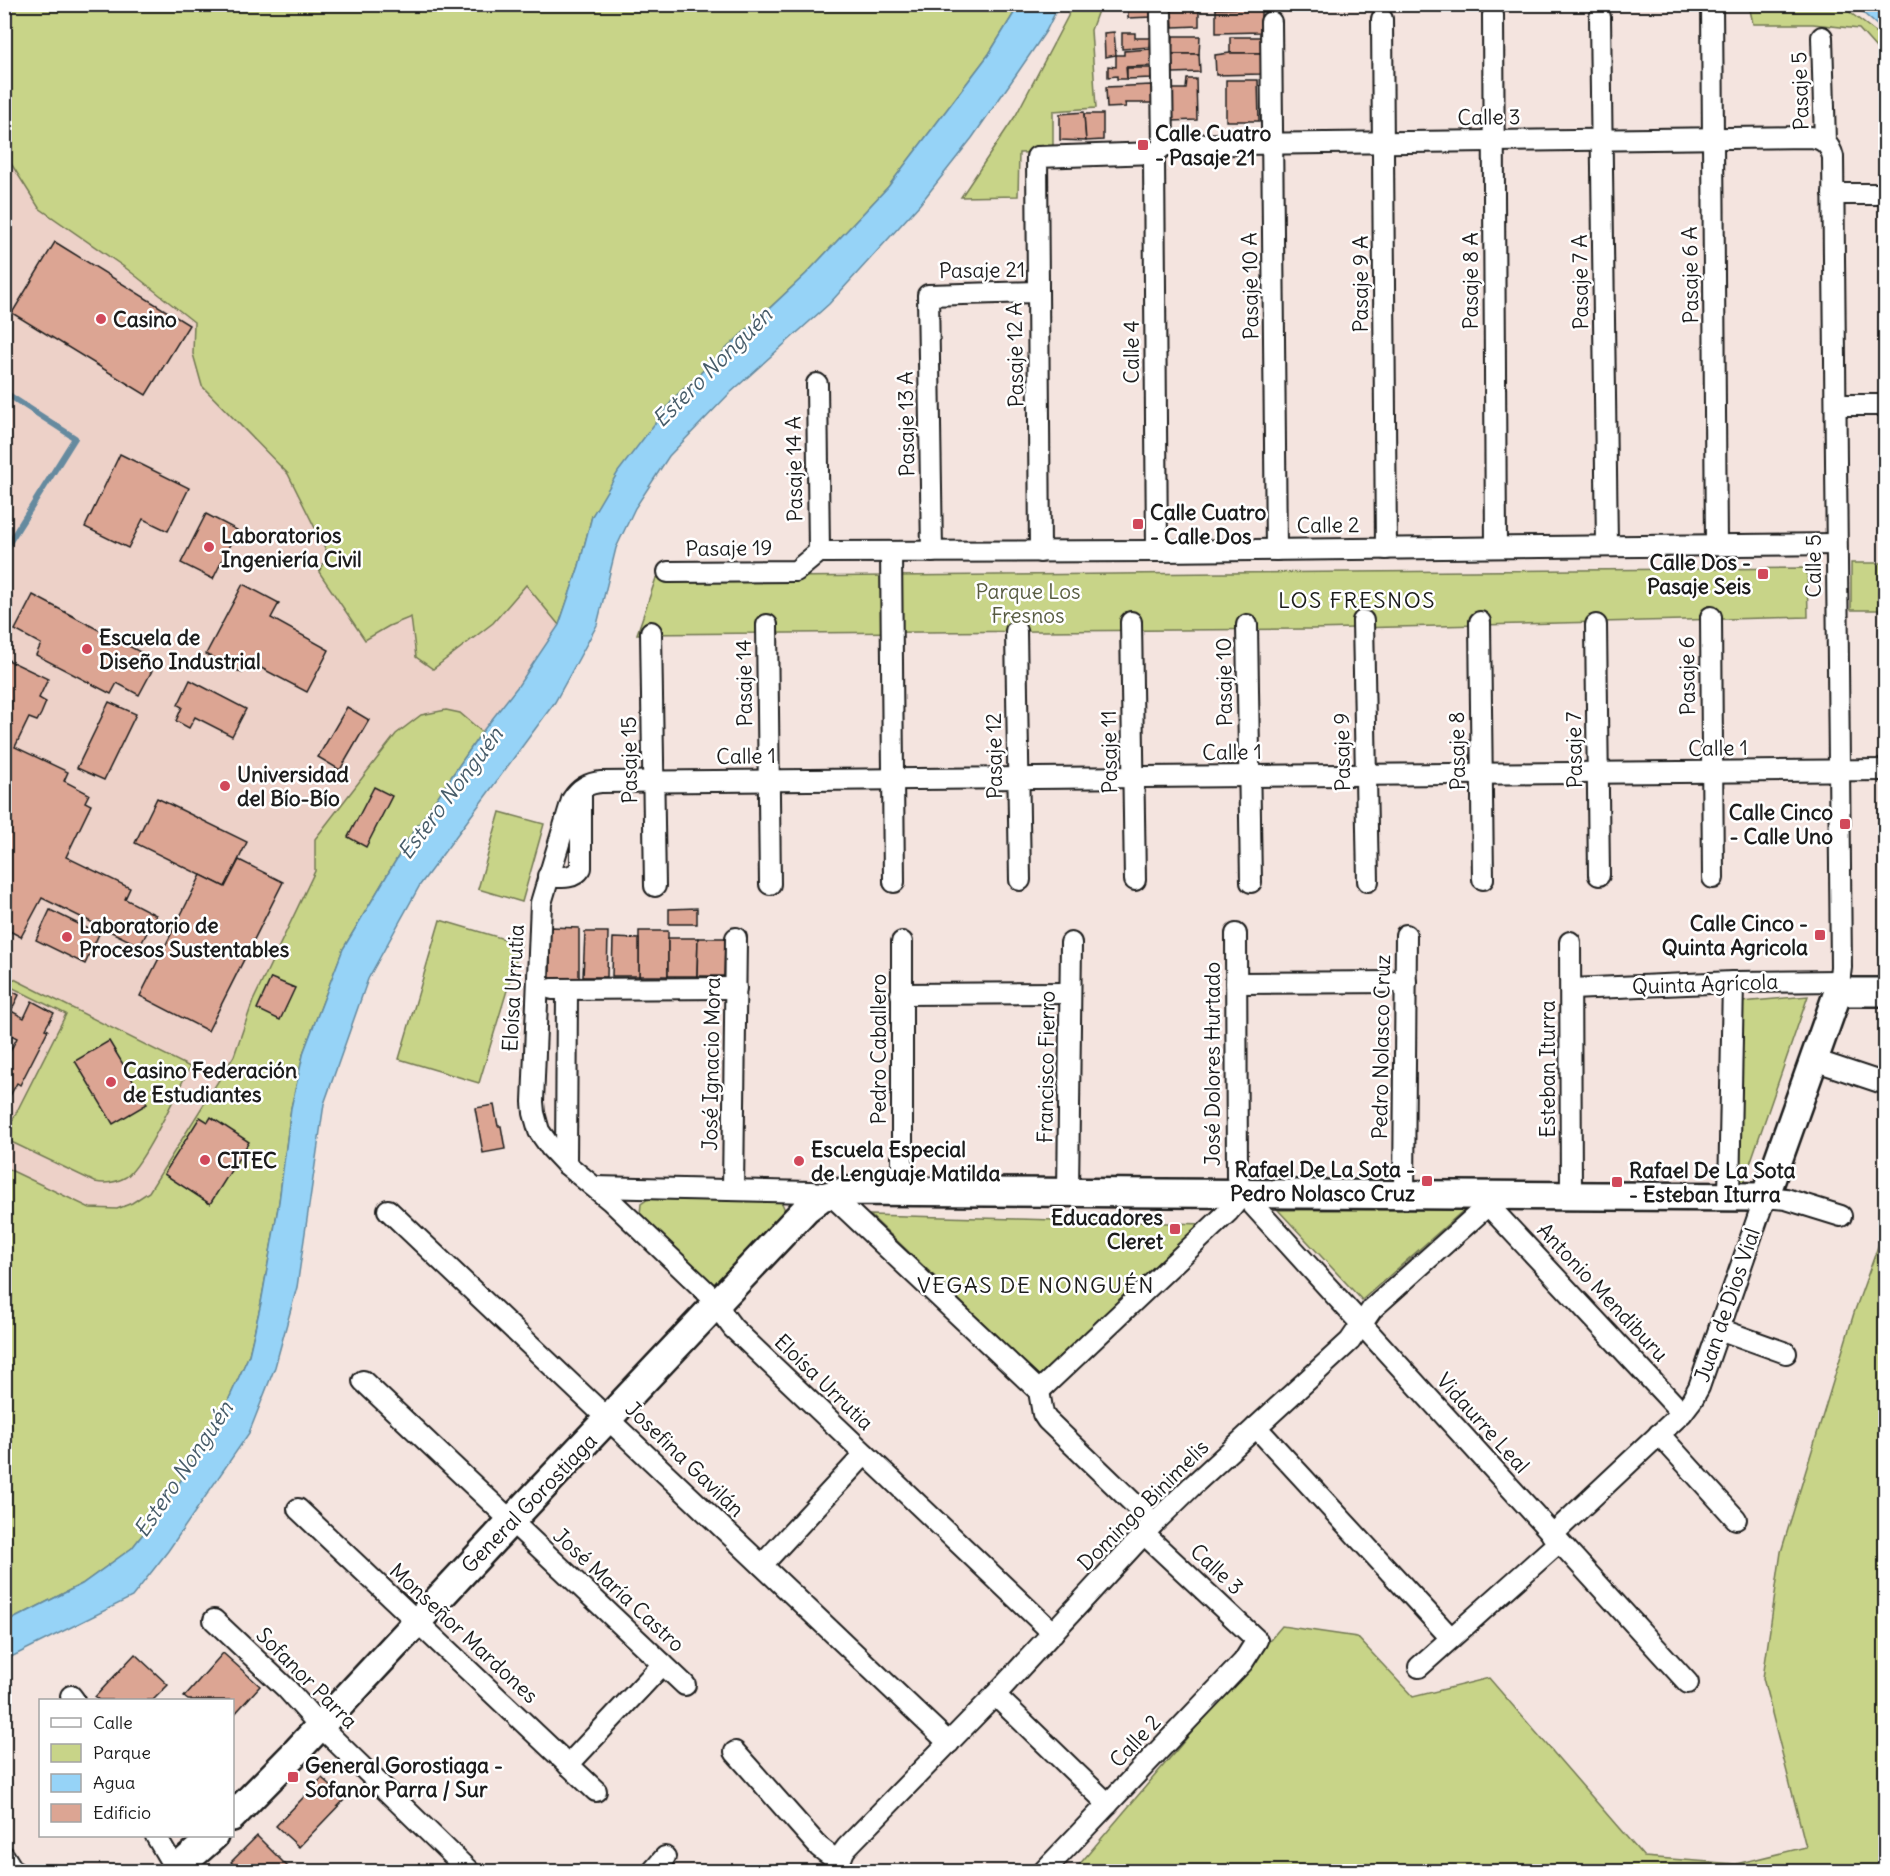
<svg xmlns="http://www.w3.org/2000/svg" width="1890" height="1876" font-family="Delius,sans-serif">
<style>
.built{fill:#edd1c8}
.green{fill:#c8d488;stroke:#727852;stroke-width:1.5}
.water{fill:#96d3f7;stroke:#658a9f;stroke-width:1.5}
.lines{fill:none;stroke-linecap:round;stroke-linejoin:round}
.stream{stroke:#658a9f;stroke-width:6}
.building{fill:#dca593;stroke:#1c1c1c;stroke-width:1.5}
.street-casing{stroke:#1c1c1c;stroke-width:24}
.secondary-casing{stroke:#1c1c1c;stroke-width:32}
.street{stroke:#fff;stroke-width:20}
.secondary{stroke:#fff;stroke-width:27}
.poi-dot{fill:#d1495b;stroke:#fff;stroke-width:2}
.labels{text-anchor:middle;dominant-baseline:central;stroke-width:5;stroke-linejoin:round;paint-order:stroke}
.street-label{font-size:21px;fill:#1c1c1c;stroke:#fff}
.poi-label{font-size:21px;font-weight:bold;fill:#1c1c1c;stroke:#fff;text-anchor:start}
.park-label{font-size:21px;fill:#585c42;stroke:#fff}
.water-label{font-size:22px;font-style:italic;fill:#475c69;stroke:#fff}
.neighbourhood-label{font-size:22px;letter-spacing:1.5px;fill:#1c1c1c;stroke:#fff}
</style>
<rect width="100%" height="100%" fill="#f4e4df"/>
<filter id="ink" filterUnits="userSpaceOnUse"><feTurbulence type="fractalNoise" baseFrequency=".0167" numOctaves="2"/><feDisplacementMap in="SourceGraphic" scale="12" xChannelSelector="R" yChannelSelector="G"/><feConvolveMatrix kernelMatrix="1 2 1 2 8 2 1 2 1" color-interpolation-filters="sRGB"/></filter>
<g filter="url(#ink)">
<polygon class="built" points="5,5 1019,5 716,357 559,625 518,686 482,732 5,1623"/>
<g class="green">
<polygon points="5,5 1019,5 989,54 888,187 806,274 675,397 592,516 579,566 559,625 526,585 493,623 433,669 416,657 411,617 389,626 365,640 319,572 328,554 288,474 202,386 193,354 194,322 127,269 39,208 5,154"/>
<polygon points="1070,5 1100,5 1091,30 1096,108 1053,111 1053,152 1019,153 1018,196 961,197 1016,115 1068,16"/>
<polygon points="1749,5 1840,5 1885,39 1885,58 1859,29 1813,24 1753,24"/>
<rect x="1851" y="563" width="34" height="47"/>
<polygon points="1807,568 1808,617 1312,629 637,634 656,578"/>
<polygon points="446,710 460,713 482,732 408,840 343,949 304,1051 291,1108 279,1202 261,1303 249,1355 222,1414 165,1506 132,1548 82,1584 5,1623 4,1167 90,1208 117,1209 132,1203 149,1192 234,1056 253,1001 315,871 315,839 396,734 421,715"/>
<polygon points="500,812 544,824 522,902 478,889"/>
<polygon points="440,920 521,944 479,1083 399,1059"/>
<path d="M4 974 190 1067C178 1089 144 1165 126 1177 116 1183 106 1184 95 1182L5 1139V1117L12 1121 66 1014 5 984Z"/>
<polygon points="1808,996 1744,1181 1736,1185 1741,1002"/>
<polygon points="648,1199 781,1201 787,1215 720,1284 710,1284 640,1214 641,1204"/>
<polygon points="1465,1209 1362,1300 1278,1210"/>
<polygon points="870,1215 1205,1224 1039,1376"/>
<polygon points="1885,1227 1885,1871 1073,1872 1282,1626 1357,1637 1413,1697 1489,1678 1644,1857 1736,1864 1806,1847 1763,1678 1781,1552 1854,1313"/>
</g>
<g class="water">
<polygon points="1019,5 1059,5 1046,31 1018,72 972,138 920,204 829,304 729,394 669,456 635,508 616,548 597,625 555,702 420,885 368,979 324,1104 297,1287 275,1367 249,1433 168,1551 132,1597 5,1660 5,1623 82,1584 132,1548 165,1506 222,1414 249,1355 261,1303 279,1202 291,1108 304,1051 343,949 408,840 482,732 518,686 559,625 579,566 592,516 618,472 675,397 806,274 888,187 989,54"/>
<polygon points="1854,5 1885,5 1885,32"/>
</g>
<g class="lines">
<polyline class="stream" points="4,392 75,438 4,551"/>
</g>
<g class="building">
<rect x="1104" y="4" width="22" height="4"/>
<polygon points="1128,4 1152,4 1152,17 1128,18"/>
<polygon points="1172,4 1199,4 1199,9 1172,10"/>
<polygon points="1216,4 1261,4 1261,8 1216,9"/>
<polygon points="1261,8 1261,32 1216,33 1216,9"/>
<polygon points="1199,9 1199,26 1173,27 1172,10"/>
<polygon points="1114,32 1116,55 1105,57 1104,33"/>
<polygon points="1122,33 1135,33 1135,38 1151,38 1150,47 1122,49"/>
<polygon points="1173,36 1200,36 1199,54 1172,54"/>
<rect x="1230" y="37" width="31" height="16"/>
<polygon points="1151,49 1151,66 1126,67 1127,79 1117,79 1117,76 1108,77 1108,66 1116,67 1116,55 1124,55 1124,51"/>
<polygon points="1230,53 1261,53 1262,74 1216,75 1215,55"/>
<polygon points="1172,54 1199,54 1200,72 1173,73"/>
<polygon points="1127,68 1151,68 1151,78 1127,79"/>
<polygon points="1187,79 1196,79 1197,120 1171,121 1170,89 1186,89"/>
<polygon points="1226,80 1258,80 1259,121 1226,121"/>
<polygon points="1151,85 1152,103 1125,103 1126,107 1107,108 1106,87"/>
<polygon points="1084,112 1086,141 1060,140 1060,114"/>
<polygon points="1084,114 1103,114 1103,140 1086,141"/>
<polygon points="55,242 189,325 146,395 12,313"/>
<polygon points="120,454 189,488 168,531 143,519 128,548 85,527"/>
<polygon points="206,514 237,530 213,579 181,563"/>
<polygon points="243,584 279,603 271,618 329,650 307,692 248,661 242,673 206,654"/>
<polygon points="33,595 144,654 142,658 155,665 139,695 117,683 111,694 36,655 41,644 15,630"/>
<polygon points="4,658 48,679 39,698 46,702 41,714 37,721 29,718 15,747 68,772 64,781 89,794 85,802 91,805 66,857 130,888 125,899 156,915 140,946 42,898 21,937 4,928"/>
<polygon points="190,680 246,709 232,736 195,717 189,728 176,721 182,707 178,705"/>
<polygon points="109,702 136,714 104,780 77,768"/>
<polygon points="347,707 369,720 340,770 318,757"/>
<polygon points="374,787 392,796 366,847 348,837"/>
<polygon points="157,798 247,842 225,887 135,843"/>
<polygon points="239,860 283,882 208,1031 140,996 201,875 225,887"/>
<polygon points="697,908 697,924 669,924 669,909"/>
<polygon points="50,910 99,934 85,964 36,940"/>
<polygon points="550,927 579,928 579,979 550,979"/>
<rect x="639" y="931" width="29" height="45"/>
<polygon points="585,932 608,932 607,977 583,977"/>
<polygon points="613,938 639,939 639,976 612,976"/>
<polygon points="668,938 698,938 697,976 668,976"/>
<polygon points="698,938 725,938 724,976 697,976"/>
<polygon points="271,978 295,988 280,1020 257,1009"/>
<polygon points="4,987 19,995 11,1011 24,1018 32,1001 54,1013 45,1029 48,1030 20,1085 17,1083 4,1107 4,1056 7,1057 17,1038 4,1031"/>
<polygon points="109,1041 147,1104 113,1124 75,1061"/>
<polygon points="494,1105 498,1126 501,1126 505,1149 483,1153 475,1108"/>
<polygon points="200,1117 208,1122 211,1117 249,1142 210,1204 164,1174"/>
<polygon points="223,1653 260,1686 232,1717 232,1700 188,1700 184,1697"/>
<polygon points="135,1654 168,1685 153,1700 99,1700 95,1697"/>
<polygon points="322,1778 345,1799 299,1847 276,1826"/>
<polygon points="257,1836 293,1872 241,1872 231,1862"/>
<polygon points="307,1865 314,1872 301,1872"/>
</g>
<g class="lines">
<defs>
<g id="street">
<polyline points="1712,4 1716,545"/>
<polyline points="1161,13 1163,146"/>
<polyline points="1493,15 1496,547"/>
<polyline points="1600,17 1607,546"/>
<polyline points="1382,19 1386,549"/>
<polyline points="1271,22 1276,550"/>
<polyline points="1822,37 1825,142"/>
<path d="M1155 153 1163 146 1168 145 1810 137C1823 138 1830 145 1833 157L1841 967 1838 992"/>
<polyline points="1155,153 1154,158 1157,551"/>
<polyline points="1833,194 1886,194"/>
<polyline points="817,384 819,552"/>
<polyline points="1836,405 1886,405"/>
<polyline points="819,552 1157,551 1836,544"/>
<polyline points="891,552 894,882"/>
<polyline points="932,552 928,295 1038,292"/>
<polyline points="1040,552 1037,157 1155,153"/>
<polyline points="668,572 796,571 819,552"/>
<polyline points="1711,617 1713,878"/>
<polyline points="1363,621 1368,881"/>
<polyline points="1131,622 1135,880"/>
<polyline points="1480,622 1483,879"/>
<polyline points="767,625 770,884"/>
<polyline points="1247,625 1251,882"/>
<polyline points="1596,625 1599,875"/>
<polyline points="1016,631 1020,880"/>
<polyline points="651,632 655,886"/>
<path d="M548 876C561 877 573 880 581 868V791"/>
<polyline points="1236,934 1237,1177 1243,1194 1688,1683"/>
<polyline points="902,942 902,1191"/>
<polyline points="1570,942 1571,1196"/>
<polyline points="1236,983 1406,982"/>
<polyline points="552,989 736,988"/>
<polyline points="1571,989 1733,982 1840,981"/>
<polyline points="901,994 1070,993"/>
<polyline points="1814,1060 1886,1084"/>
<polyline points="566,1164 567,989"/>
<polyline points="595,1187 811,1192 830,1194 1039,1391 1043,1414 1047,1420 1154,1523"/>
<polyline points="733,1190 736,938"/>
<polyline points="1068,1192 1071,943"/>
<polyline points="1404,1194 1406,935"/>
<polyline points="1729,1196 1733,982"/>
<polyline points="1488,1205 1682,1413"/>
<polyline points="388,1210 949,1743"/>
<polyline points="1719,1329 1786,1353"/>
<polyline points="363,1381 685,1685"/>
<polyline points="1039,1391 1228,1212 1243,1194"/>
<polyline points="1256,1427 1451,1638"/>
<polyline points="1659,1434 1736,1519"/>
<polyline points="298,1509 596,1791"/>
<polyline points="1552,1535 1682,1413 1692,1400 1699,1387 1765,1197 1786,1199 1841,1216"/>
<polyline points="762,1565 865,1454"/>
<polyline points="214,1620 286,1688 320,1726 470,1872"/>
<path d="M1053 1633 733 1328 724 1316 718 1303 611 1201 566 1164 551 1148 539 1131 534 1113 533 1102 541 903 572 800C579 789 587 783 601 782L1886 770"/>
<polyline points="1419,1667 1559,1542"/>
<polyline points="995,1695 1108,1804"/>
<polyline points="71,1696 74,1700"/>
<polyline points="735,1752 819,1847 832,1857 840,1861"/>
<polyline points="568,1765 663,1664"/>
<polyline points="156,1836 177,1872"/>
<polyline points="4,1856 14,1872"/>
<polyline points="840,1861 844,1851 847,1847 995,1695 1154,1523 1192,1486 1350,1341 1372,1309 1488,1205 1490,1195"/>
<polyline points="652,1872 665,1857"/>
<polyline points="1043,1872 1243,1662 1257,1640 1144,1534"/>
</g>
<g id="secondary">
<polyline points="232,1817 294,1754 511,1521 806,1209 822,1197 846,1191 1765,1197 1838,992 1886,992"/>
<polyline points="173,1872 214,1836"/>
</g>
</defs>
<use href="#street" class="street-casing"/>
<use href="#secondary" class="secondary-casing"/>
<use href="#street" class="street"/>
<use href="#secondary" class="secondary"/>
</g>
</g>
<g class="poi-dot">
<rect x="1137" y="139" width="12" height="12" rx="3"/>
<circle cx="101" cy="319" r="6"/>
<rect x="1132" y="518" width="12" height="12" rx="3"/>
<circle cx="209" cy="547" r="6"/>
<rect x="1757" y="568" width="12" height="12" rx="3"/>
<circle cx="87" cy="649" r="6"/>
<circle cx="225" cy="786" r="6"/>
<rect x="1839" y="818" width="12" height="12" rx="3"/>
<rect x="1814" y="929" width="12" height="12" rx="3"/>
<circle cx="67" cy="937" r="6"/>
<circle cx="111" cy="1082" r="6"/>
<circle cx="205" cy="1160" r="6"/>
<circle cx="799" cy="1161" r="6"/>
<rect x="1421" y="1175" width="12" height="12" rx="3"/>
<rect x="1611" y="1176" width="12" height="12" rx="3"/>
<rect x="1169" y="1223" width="12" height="12" rx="3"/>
<rect x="287" y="1771" width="12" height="12" rx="3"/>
</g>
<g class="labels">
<g class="street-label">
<text transform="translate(1800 91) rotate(-92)">Pasaje 5</text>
<text transform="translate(1489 117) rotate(-1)">Calle 3</text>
<text transform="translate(982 270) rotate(-1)">Pasaje 21</text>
<text transform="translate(1690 275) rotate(-91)">Pasaje 6 A</text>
<text transform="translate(1470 281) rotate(-90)">Pasaje 8 A</text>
<text transform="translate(1580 282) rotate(-91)">Pasaje 7 A</text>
<text transform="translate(1360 284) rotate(-90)">Pasaje 9 A</text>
<text transform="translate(1250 286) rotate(-91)">Pasaje 10 A</text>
<text transform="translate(1131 352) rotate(-90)">Calle 4</text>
<text transform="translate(1015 355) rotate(-91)">Pasaje 12 A</text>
<text transform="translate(906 424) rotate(-91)">Pasaje 13 A</text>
<text transform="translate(794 469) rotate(-91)">Pasaje 14 A</text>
<text transform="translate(1328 525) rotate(-1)">Calle 2</text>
<text transform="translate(729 548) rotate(-1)">Pasaje 19</text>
<text transform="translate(1813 566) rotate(-90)">Calle 5</text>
<text transform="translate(1687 676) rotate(-91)">Pasaje 6</text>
<text transform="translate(1224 682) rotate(-91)">Pasaje 10</text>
<text transform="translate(744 683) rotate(-91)">Pasaje 14</text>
<text transform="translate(1718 748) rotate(-1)">Calle 1</text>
<text transform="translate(1574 750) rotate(-91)">Pasaje 7</text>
<text transform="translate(1457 751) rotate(-91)">Pasaje 8</text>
<text transform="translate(1109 752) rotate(-91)">Pasaje 11</text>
<text transform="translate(1232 752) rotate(-1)">Calle 1</text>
<text transform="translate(1342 752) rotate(-91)">Pasaje 9</text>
<text transform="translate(746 756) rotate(-1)">Calle 1</text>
<text transform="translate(994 756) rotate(-91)">Pasaje 12</text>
<text transform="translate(629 760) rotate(-91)">Pasaje 15</text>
<text transform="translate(1705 984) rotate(-2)">Quinta Agrícola</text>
<text transform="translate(513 988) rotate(-87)">Eloísa Urrutia</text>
<text transform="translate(1381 1047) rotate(-89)">Pedro Nolasco Cruz</text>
<text transform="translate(878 1049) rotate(-90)">Pedro Caballero</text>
<text transform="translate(711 1064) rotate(-89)">José Ignacio Mora</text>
<text transform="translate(1212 1064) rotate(-90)">José Dolores Hurtado</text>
<text transform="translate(1046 1067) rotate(-89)">Francisco Fierro</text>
<text transform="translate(1547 1069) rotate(-90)">Esteban Iturra</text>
<text transform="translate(1603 1292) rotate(47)">Antonio Mendiburu</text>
<text transform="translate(1727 1305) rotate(-71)">Juan de Dios Vial</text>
<text transform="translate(824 1382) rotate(44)">Eloísa Urrutia</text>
<text transform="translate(1483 1423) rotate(48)">Vidaurre Leal</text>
<text transform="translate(685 1459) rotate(44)">Josefina Gavilán</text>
<text transform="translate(529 1503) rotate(-46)">General Gorostiaga</text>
<text transform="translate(1143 1505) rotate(-45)">Domingo Binimelis</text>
<text transform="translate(1217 1569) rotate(43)">Calle 3</text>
<text transform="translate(619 1590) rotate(43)">José María Castro</text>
<text transform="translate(464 1633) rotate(43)">Monseñor Mardones</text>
<text transform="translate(307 1678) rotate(45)">Sofanor Parra</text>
<text transform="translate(1135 1741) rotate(-47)">Calle 2</text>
</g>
<g class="poi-label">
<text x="1155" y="133">Calle Cuatro<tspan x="1155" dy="24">- Pasaje 21</tspan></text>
<text x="113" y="319">Casino</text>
<text x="1150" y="512">Calle Cuatro<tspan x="1150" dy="24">- Calle Dos</tspan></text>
<text x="221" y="535">Laboratorios<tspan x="221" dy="24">Ingeniería Civil</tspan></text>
<text x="1751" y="562" text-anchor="end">Calle Dos -<tspan x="1751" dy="24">Pasaje Seis</tspan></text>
<text x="99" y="637">Escuela de<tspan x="99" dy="24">Diseño Industrial</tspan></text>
<text x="237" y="774">Universidad<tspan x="237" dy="24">del Bío-Bío</tspan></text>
<text x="1833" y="812" text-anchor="end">Calle Cinco<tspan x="1833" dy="24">- Calle Uno</tspan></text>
<text x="1808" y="923" text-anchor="end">Calle Cinco -<tspan x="1808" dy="24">Quinta Agricola</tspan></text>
<text x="79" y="925">Laboratorio de<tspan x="79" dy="24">Procesos Sustentables</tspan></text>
<text x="123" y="1070">Casino Federación<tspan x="123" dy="24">de Estudiantes</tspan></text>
<text x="811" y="1149">Escuela Especial<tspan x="811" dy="24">de Lenguaje Matilda</tspan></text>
<text x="217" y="1160">CITEC</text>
<text x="1415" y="1169" text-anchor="end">Rafael De La Sota -<tspan x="1415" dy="24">Pedro Nolasco Cruz</tspan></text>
<text x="1629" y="1170">Rafael De La Sota<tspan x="1629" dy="24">- Esteban Iturra</tspan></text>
<text x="1163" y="1217" text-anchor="end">Educadores<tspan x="1163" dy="24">Cleret</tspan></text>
<text x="305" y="1765">General Gorostiaga -<tspan x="305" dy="24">Sofanor Parra / Sur</tspan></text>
</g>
<g class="park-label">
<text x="1028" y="591">Parque Los<tspan x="1028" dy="24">Fresnos</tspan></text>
</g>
<g class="water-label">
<text transform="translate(712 367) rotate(-45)">Estero Nonguén</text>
<text transform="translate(450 793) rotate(-53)">Estero Nonguén</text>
<text transform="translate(183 1469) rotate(-56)">Estero Nonguén</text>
</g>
<g class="neighbourhood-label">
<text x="1357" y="600">LOS FRESNOS</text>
<text x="1036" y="1285">VEGAS DE NONGUÉN</text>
</g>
</g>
<rect width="1890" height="1876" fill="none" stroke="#fff" stroke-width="24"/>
<rect x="12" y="12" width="1866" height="1852" fill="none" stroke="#1c1c1c" stroke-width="2" filter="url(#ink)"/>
<rect x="39" y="1699" width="195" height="138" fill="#ffffff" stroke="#a4a4a4" stroke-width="1.5"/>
<rect x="51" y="1718" width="30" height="9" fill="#ffffff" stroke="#a4a4a4" stroke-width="1.5"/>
<text x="93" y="1729" font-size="18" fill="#1c1c1c">Calle</text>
<rect x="51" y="1744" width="30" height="18" fill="#c8d488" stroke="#a4a4a4" stroke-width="1.5"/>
<text x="93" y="1759" font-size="18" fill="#1c1c1c">Parque</text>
<rect x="51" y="1774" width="30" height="18" fill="#96d3f7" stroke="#a4a4a4" stroke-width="1.5"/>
<text x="93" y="1789" font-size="18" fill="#1c1c1c">Agua</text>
<rect x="51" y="1804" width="30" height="18" fill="#dca593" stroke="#a4a4a4" stroke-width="1.5"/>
<text x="93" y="1819" font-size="18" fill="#1c1c1c">Edificio</text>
</svg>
